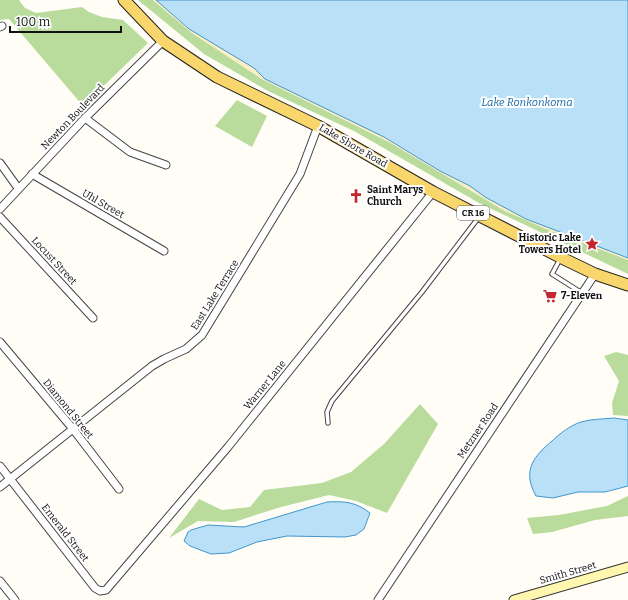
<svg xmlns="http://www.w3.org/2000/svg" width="628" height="600" font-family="Bitter,serif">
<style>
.forest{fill:#b9dc9c}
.sand{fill:#fbeec1}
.water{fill:#b9e0f7;stroke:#3f96cf}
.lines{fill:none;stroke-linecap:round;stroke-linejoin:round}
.lane-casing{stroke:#444;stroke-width:5.5}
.street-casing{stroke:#444;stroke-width:9}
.secondary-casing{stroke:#333;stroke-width:11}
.primary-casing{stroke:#222;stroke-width:13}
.lane{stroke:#fff;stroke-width:3.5}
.street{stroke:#fff;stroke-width:7}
.secondary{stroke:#fff6b0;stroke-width:9}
.primary{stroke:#f9d66b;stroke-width:11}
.labels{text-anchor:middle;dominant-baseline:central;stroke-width:4;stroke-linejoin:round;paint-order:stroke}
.shield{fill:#fff;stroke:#585858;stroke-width:1}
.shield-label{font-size:9px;font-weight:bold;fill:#111}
.street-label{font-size:10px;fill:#111;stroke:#fff}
.poi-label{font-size:10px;font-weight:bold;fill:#111;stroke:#fff;text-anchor:start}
.water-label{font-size:11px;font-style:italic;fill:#1768a6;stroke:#fff}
</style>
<rect width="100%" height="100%" fill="#fffdf5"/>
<g class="forest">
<polygon points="0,0 19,0 25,8 36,13 82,7 89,12 102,17 123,20 148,43 83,106 9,19 0,20"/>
<polygon points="138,0 153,0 192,33 262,79 391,143 505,211 628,260 628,274 479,203 354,131 268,91 204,54"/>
<polygon points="237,100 267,116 252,147 215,126"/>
<polygon points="616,352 628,355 628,416 613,415 612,403 619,381 604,356"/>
<polygon points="420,404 438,424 387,513 356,501 329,495 281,507 234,522 198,521 169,538 199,499 222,510 250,507 264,490 322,483 351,472 384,444"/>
<polygon points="628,496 628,516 595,520 552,532 533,534 527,518 559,515 607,506"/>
</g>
<polygon class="sand" points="153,0 156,0 189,29 254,68 265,79 384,137 440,171 470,186 485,197 526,219 628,258 628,260 548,230 505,211 391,143 262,79 192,33"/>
<g class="water">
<polygon points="156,0 628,0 628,258 526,219 485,197 470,186 440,171 384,137 265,79 254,68 189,29"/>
<path d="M614 418 628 420V486L605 492H578L553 498 536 496C522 471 533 457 552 441 559 434 571 425 581 422 591 419 604 419 614 418Z"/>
<path d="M327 502C345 501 356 502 370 513L364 529 356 535 345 537 287 536 257 542 229 553 211 554 190 546 184 541 188 532 191 530 208 525 244 527Z"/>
</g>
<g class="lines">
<defs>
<g id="lane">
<polyline points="560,259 552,274 582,293"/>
<polyline points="328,423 327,412 332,401 422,292 479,217"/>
</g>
<g id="street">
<polyline points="0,27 2,26"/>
<polyline points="85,118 130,152 166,165"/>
<polyline points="0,163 18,188"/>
<polyline points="32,174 164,251"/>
<polyline points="0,209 85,118 163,41"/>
<polyline points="0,217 93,318"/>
<polyline points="0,342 73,429 119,489"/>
<polyline points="0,466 95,588 100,591 106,590 228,447 433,192"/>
<polyline points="0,487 152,366 164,359 186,349 202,335 300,174 318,126"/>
<polyline points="0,581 15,600"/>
<polyline points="378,600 595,274"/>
</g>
<polyline id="secondary" points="514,600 628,567"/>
<polyline id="primary" points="124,0 163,41 217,77 318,126 433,192 566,260 595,274 628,285"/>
</defs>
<use href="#lane" class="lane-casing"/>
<use href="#street" class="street-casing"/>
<use href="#secondary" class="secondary-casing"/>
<use href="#primary" class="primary-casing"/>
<use href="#lane" class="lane"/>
<use href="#street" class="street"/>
<use href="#secondary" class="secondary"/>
<use href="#primary" class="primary"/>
</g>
<defs>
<symbol id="church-bare" viewBox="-9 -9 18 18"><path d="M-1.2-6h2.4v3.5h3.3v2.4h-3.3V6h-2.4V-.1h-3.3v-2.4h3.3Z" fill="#c4262e" stroke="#fff" stroke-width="2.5" paint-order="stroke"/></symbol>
<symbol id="sight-bare" viewBox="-9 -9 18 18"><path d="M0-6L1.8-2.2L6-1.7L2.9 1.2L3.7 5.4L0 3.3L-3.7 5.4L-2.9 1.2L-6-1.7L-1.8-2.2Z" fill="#c4262e" stroke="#fff" stroke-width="2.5" paint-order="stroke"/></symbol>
<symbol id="supermarket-bare" viewBox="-9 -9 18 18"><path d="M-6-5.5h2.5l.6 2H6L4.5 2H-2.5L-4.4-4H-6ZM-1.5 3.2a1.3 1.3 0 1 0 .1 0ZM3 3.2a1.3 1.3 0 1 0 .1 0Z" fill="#c4262e" stroke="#fff" stroke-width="2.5" paint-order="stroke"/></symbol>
</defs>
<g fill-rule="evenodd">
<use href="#church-bare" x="346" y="186" width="20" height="20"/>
<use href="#sight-bare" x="582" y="234" width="20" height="20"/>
<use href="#supermarket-bare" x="540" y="286" width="20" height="20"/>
</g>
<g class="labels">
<rect class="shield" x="457" y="206" width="32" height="14" rx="3"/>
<g class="shield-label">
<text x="473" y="213">CR 16</text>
</g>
<g class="street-label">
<text transform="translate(73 117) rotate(-46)">Newton Boulevard</text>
<text transform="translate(353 146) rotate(30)">Lake Shore Road</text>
<text transform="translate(103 204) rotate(30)">Uhl Street</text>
<text transform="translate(54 261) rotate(47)">Locust Street</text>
<text transform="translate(215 295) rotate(-58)">East Lake Terrace</text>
<text transform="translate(265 385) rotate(-51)">Warner Lane</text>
<text transform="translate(68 409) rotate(51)">Diamond Street</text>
<text transform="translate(478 431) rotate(-56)">Metzner Road</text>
<text transform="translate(65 533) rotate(52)">Emerald Street</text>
<text transform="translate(568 573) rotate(-16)">Smith Street</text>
</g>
<g class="poi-label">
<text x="367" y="190">Saint Marys<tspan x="367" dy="12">Church</tspan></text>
<text x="581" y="238" text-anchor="end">Historic Lake<tspan x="581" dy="12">Towers Hotel</tspan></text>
<text x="561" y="296">7-Eleven</text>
</g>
<g class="water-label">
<text x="527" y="102">Lake Ronkonkoma</text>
</g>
</g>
<path d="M10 26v6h111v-6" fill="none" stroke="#111111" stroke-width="2"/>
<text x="16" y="26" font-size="12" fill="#111111" stroke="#ffffff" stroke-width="3" paint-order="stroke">100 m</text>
</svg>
